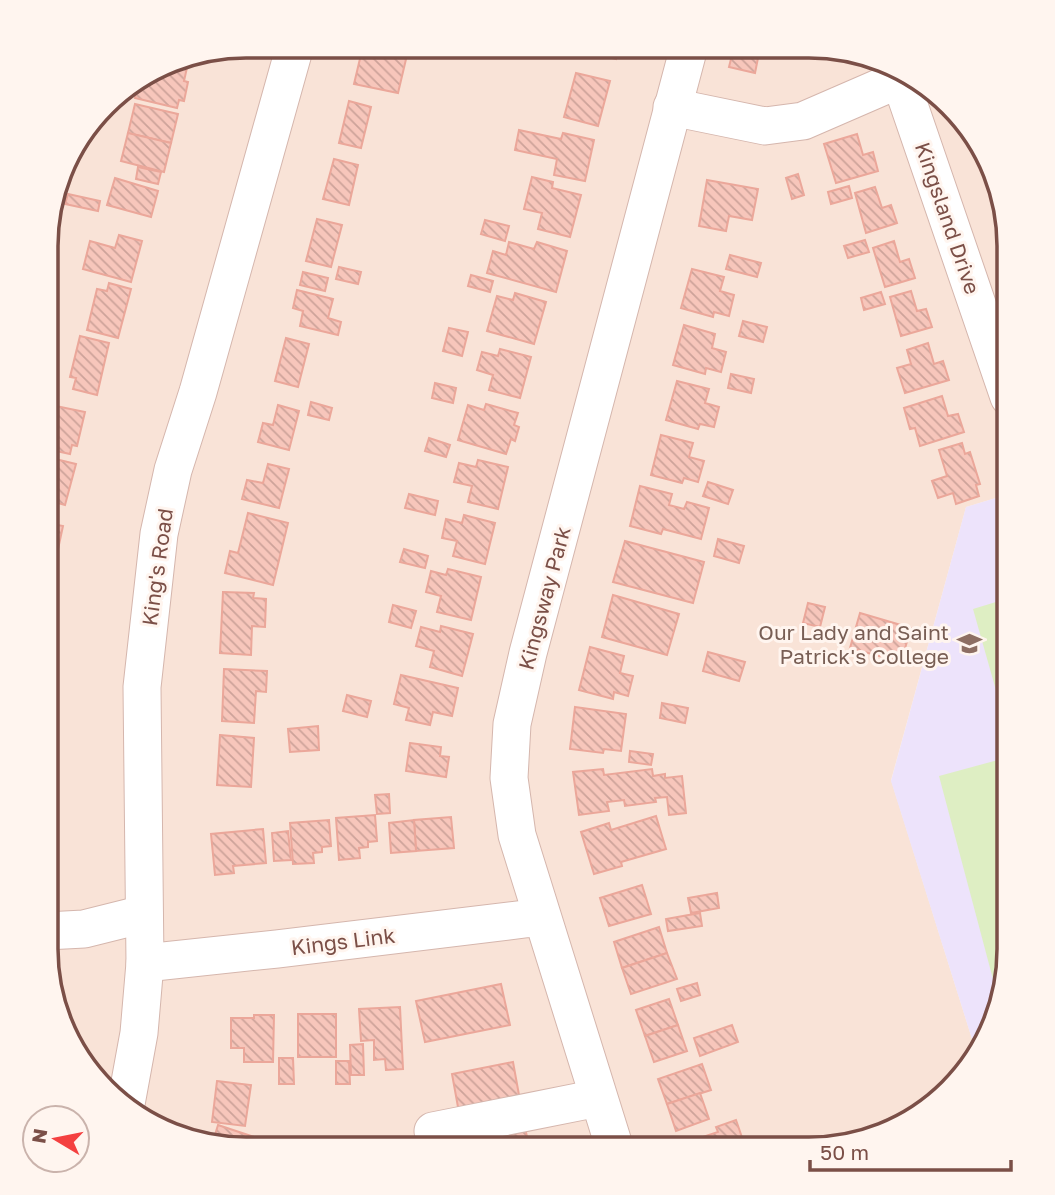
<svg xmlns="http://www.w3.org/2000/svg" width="1055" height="1195" font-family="'Golos Text',sans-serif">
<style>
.residential{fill:#f9e3d7}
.education{fill:#ede3fb}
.park{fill:#deeec3}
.building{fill:url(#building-back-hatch);stroke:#eba79a;stroke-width:2}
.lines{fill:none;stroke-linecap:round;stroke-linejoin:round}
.minor-casing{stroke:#d5b6ad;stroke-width:39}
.minor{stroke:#fff;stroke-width:37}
.labels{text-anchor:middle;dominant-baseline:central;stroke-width:6;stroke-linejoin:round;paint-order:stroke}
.street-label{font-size:21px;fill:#7b4f47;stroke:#fff5ef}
.education-label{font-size:21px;fill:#785e54;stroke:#fff5ef;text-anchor:end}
.rim{fill:none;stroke:#7b4f47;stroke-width:3.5}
</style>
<defs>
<pattern id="building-back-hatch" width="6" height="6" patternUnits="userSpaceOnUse" patternTransform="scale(1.75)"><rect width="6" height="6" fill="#f7c6bb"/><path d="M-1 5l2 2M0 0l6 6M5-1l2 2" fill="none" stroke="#cda39a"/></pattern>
</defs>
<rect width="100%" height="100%" fill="#fef0e6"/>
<polygon class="residential" points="246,46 835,47 920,79 976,135 1009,233 1009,494 966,507 891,780 977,1055 920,1116 822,1149 232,1149 145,1122 79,1060 46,962 47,219 72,146 114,95 181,56"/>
<polygon class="education" points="1009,494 1009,962 983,1049 977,1055 891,781 966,507"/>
<g class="park">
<polygon points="1009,598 1009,699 999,701 973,609"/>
<polygon points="1009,757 1009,962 998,998 939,776"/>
</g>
<g class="building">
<polygon points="363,46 407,55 398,93 354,84"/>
<polygon points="565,46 619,47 616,59"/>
<polygon points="734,47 768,47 768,50 760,48 755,73 729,67"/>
<polygon points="174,60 188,63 184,81 188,82 184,101 179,100 177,108 135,98 139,80"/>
<polygon points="576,73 610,81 598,126 564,117"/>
<polygon points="349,101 371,107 361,148 339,143"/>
<polygon points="135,104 178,114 171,143 128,133"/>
<polygon points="519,130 561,139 563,133 594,140 585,181 554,175 557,159 515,150"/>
<polygon points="128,133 171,143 164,172 121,161"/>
<polygon points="857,134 863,155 873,152 878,171 836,183 824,144"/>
<polygon points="334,159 358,165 349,205 323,199"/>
<polygon points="138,167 161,172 158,184 136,179"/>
<polygon points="798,174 804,195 792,199 786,178"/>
<polygon points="532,177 553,182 552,188 581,195 570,237 538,229 542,213 524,209"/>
<polygon points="115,178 158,191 151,217 107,205"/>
<polygon points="707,180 758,189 752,220 729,216 726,231 699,226"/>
<polygon points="849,186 852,198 831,204 828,192"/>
<polygon points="875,187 882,208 891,205 897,223 866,233 855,193"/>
<polygon points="68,194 100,201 98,211 65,204"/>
<polygon points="317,219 342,225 331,267 306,261"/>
<polygon points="485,220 509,226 505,241 481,234"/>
<polygon points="119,235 142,241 131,282 83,269 90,241 115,248"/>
<polygon points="865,240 869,252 848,258 844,246"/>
<polygon points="894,241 900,262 909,259 915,278 885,287 873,248"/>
<polygon points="509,242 534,249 537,242 567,251 556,292 487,273 493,251 506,255"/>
<polygon points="1009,254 1009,274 1005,275 999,258"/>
<polygon points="730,255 761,263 757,277 726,269"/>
<polygon points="339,267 361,272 358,284 336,279"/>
<polygon points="692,269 724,277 720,291 734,295 729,316 714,312 713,317 681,308"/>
<polygon points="303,272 328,278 325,291 300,285"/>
<polygon points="471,275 493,281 490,292 468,286"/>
<polygon points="109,283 131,289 118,338 87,330 97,289 107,291"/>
<polygon points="297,290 333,299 328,318 341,322 338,335 300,326 303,311 293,308"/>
<polygon points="911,291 917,311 926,309 932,327 901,336 890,297"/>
<polygon points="881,292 885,304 864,310 861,298"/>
<polygon points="515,293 546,302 534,344 487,331 497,296 513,300"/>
<polygon points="743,321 767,327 763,342 739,336"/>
<polygon points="684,325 715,334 712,348 726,352 721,372 706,368 705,374 673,365"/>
<polygon points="449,328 468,332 462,356 443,351"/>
<polygon points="80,336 109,343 97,395 73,389 76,378 70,377"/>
<polygon points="286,338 309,344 298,387 275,381"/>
<polygon points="928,343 934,364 943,361 949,380 905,393 897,368 911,364 907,350"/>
<polygon points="500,349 531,357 520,398 489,390 493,375 477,370 482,352 498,356"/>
<polygon points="731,374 754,379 751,393 728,388"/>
<polygon points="677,381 709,389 705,403 719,407 714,427 700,424 698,429 666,420"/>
<polygon points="435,383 456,388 453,403 432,398"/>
<polygon points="942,396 948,416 958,414 964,432 920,446 915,428 910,429 904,408"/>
<polygon points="311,402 332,408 329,420 308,415"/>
<polygon points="486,404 518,413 514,425 519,427 515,441 511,439 506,454 458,440 468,405 484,410"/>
<polygon points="51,405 85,412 77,446 72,445 70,454 47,449 47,411 50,412"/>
<polygon points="278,405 299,411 289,450 258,442 263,423 273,425"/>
<polygon points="661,435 693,443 689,457 704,461 698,482 684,478 682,483 651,475"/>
<polygon points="429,438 450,445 446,457 425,451"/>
<polygon points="962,443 965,454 970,452 980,484 976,485 979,496 956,504 953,493 938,498 932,481 947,476 939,450"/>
<polygon points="47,457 76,464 65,505 47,500"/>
<polygon points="478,460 508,467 498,509 468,502 472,486 454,482 459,463 476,467"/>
<polygon points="268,464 289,469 279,508 242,499 247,480 263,483"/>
<polygon points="708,482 733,490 728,504 703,496"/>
<polygon points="640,486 672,494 669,505 684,509 687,502 709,508 701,539 663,529 661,534 630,526"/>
<polygon points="409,494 438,501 435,515 405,508"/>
<polygon points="248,513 288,523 273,585 225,573 230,551 238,553"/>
<polygon points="464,515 495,523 485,564 453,556 457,541 442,538 446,519 462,523"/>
<polygon points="47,523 63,526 52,577 47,576"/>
<polygon points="718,539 744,546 739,563 714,556"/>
<polygon points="625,541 704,562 693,603 613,582"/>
<polygon points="404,549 428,556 425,568 400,562"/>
<polygon points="448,569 481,577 471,620 437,612 441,596 426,592 431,571 446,575"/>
<polygon points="223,592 254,593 253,598 266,599 265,627 252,626 251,655 220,653"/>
<polygon points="613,595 679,614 667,655 602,637"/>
<polygon points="808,603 825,607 820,627 803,623"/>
<polygon points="393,605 416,611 411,628 389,622"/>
<polygon points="860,613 911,628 901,662 850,648"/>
<polygon points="441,626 473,634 462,676 430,667 434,651 416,646 421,627 440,632"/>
<polygon points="590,647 624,656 620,673 633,676 628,696 614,692 613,699 579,690"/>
<polygon points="708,652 745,662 739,681 703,671"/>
<polygon points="224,669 267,671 266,692 256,691 254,723 222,721"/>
<polygon points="401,675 458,688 452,716 433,712 430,725 406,720 409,708 394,704"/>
<polygon points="347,695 371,701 367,717 343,711"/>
<polygon points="662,703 688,708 685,723 660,718"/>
<polygon points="575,707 626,714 621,751 604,749 603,753 570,749"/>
<polygon points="318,726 319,750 290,752 288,729"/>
<polygon points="220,735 254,738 251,787 217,785"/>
<polygon points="410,743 441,747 440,756 449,757 446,777 406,771"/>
<polygon points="630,751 653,754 651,765 629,762"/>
<polygon points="603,769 604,775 652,769 653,776 665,774 665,778 682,776 686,813 669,815 667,797 655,798 656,802 625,806 624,800 607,802 609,811 579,815 573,772"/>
<polygon points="389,794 390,813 377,814 375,795"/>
<polygon points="375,815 377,841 368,842 368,847 359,848 360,858 339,860 336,818"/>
<polygon points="656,816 666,849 621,862 622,866 594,874 581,832 609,823 611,830"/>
<polygon points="451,817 454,848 416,851 414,820"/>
<polygon points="329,820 331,846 322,847 322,852 313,853 314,863 293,864 290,823"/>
<polygon points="414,820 416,851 391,853 389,823"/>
<polygon points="263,829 266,863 233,866 234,873 215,875 211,834"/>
<polygon points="288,831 291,860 274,861 272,833"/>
<polygon points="642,885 651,914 609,926 600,898"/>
<polygon points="717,893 719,908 691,913 688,898"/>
<polygon points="700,913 702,926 668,931 666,919"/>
<polygon points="659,927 667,953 622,968 614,942"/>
<polygon points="667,953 677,979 631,994 622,968"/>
<polygon points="697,983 700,995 681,1001 677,989"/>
<polygon points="501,984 510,1025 425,1042 416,1001"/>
<polygon points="669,999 678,1025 645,1036 636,1010"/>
<polygon points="400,1007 403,1069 386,1070 385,1059 374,1060 374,1040 361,1041 359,1009"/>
<rect x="298" y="1014" width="38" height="43"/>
<polygon points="254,1015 274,1015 273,1062 244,1062 244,1048 231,1048 231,1018 254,1018"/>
<polygon points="678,1025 687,1051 654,1062 645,1036"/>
<polygon points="732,1025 738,1042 700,1056 694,1038"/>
<polygon points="363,1044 364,1075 351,1075 350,1045"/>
<polygon points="279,1058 293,1058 294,1084 279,1084"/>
<polygon points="336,1061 349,1061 350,1084 336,1084"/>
<polygon points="513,1062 521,1106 460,1118 452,1074"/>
<polygon points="702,1064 711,1090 667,1104 658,1079"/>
<polygon points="217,1081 251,1085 245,1126 212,1122"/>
<polygon points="700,1093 709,1119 676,1131 667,1104"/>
<polygon points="523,1120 530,1149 467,1149 463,1134"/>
<polygon points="736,1120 746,1149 680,1149 679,1145 718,1132 716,1127"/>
<polygon points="218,1125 263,1140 260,1149 246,1149 214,1138"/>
</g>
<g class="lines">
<defs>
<g id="minor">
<polyline points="900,79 1009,397"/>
<polyline points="672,107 765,126 803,121 909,75"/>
<polyline points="46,931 84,929 144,914"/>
<polyline points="145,963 277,949 525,919 541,915"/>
<polyline points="126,1104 139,1033 145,963 142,687 159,534 173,470 198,392 295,46"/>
<polyline points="433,1131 598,1098"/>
<polyline points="615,1149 517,835 509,778 512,724 528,653 689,47"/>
</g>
</defs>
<use href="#minor" class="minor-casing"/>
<use href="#minor" class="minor"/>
</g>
<defs>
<symbol id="school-bare" viewBox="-9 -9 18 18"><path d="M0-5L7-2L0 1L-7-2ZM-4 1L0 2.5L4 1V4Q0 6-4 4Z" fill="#8d6e63" stroke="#fff5ef" stroke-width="2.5" paint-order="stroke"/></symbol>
</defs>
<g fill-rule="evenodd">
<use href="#school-bare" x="952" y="626" width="35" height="35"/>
</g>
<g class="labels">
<g class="street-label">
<text transform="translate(948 218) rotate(71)">Kingsland Drive</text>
<text transform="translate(157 567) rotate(-82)">King's Road</text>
<text transform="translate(544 598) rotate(-75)">Kingsway Park</text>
<text transform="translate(343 941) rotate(-7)">Kings Link</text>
</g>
<g class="education-label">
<text x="949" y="632">Our Lady and Saint<tspan x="949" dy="24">Patrick's College</tspan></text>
</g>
</g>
<path d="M0 0H1055V1195H0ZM246 58H809A188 188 0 0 1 997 246V949A188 188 0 0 1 809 1137H246A188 188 0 0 1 58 949V246A188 188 0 0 1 246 58Z" fill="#fff5ef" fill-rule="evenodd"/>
<path class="rim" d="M246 58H809A188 188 0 0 1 997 246V949A188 188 0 0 1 809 1137H246A188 188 0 0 1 58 949V246A188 188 0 0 1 246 58Z"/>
<g transform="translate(56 1139) rotate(280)"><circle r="33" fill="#fff5ef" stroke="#cab3ac" stroke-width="2"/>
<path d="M0-5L12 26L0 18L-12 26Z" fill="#f44040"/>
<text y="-10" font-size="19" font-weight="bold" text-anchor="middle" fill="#7b4f47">N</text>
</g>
<path d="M810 1160v10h201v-10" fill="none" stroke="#7b4f47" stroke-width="3.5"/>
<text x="820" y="1160" font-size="21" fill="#7b4f47" stroke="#fff5ef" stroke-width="5" paint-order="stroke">50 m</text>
</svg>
